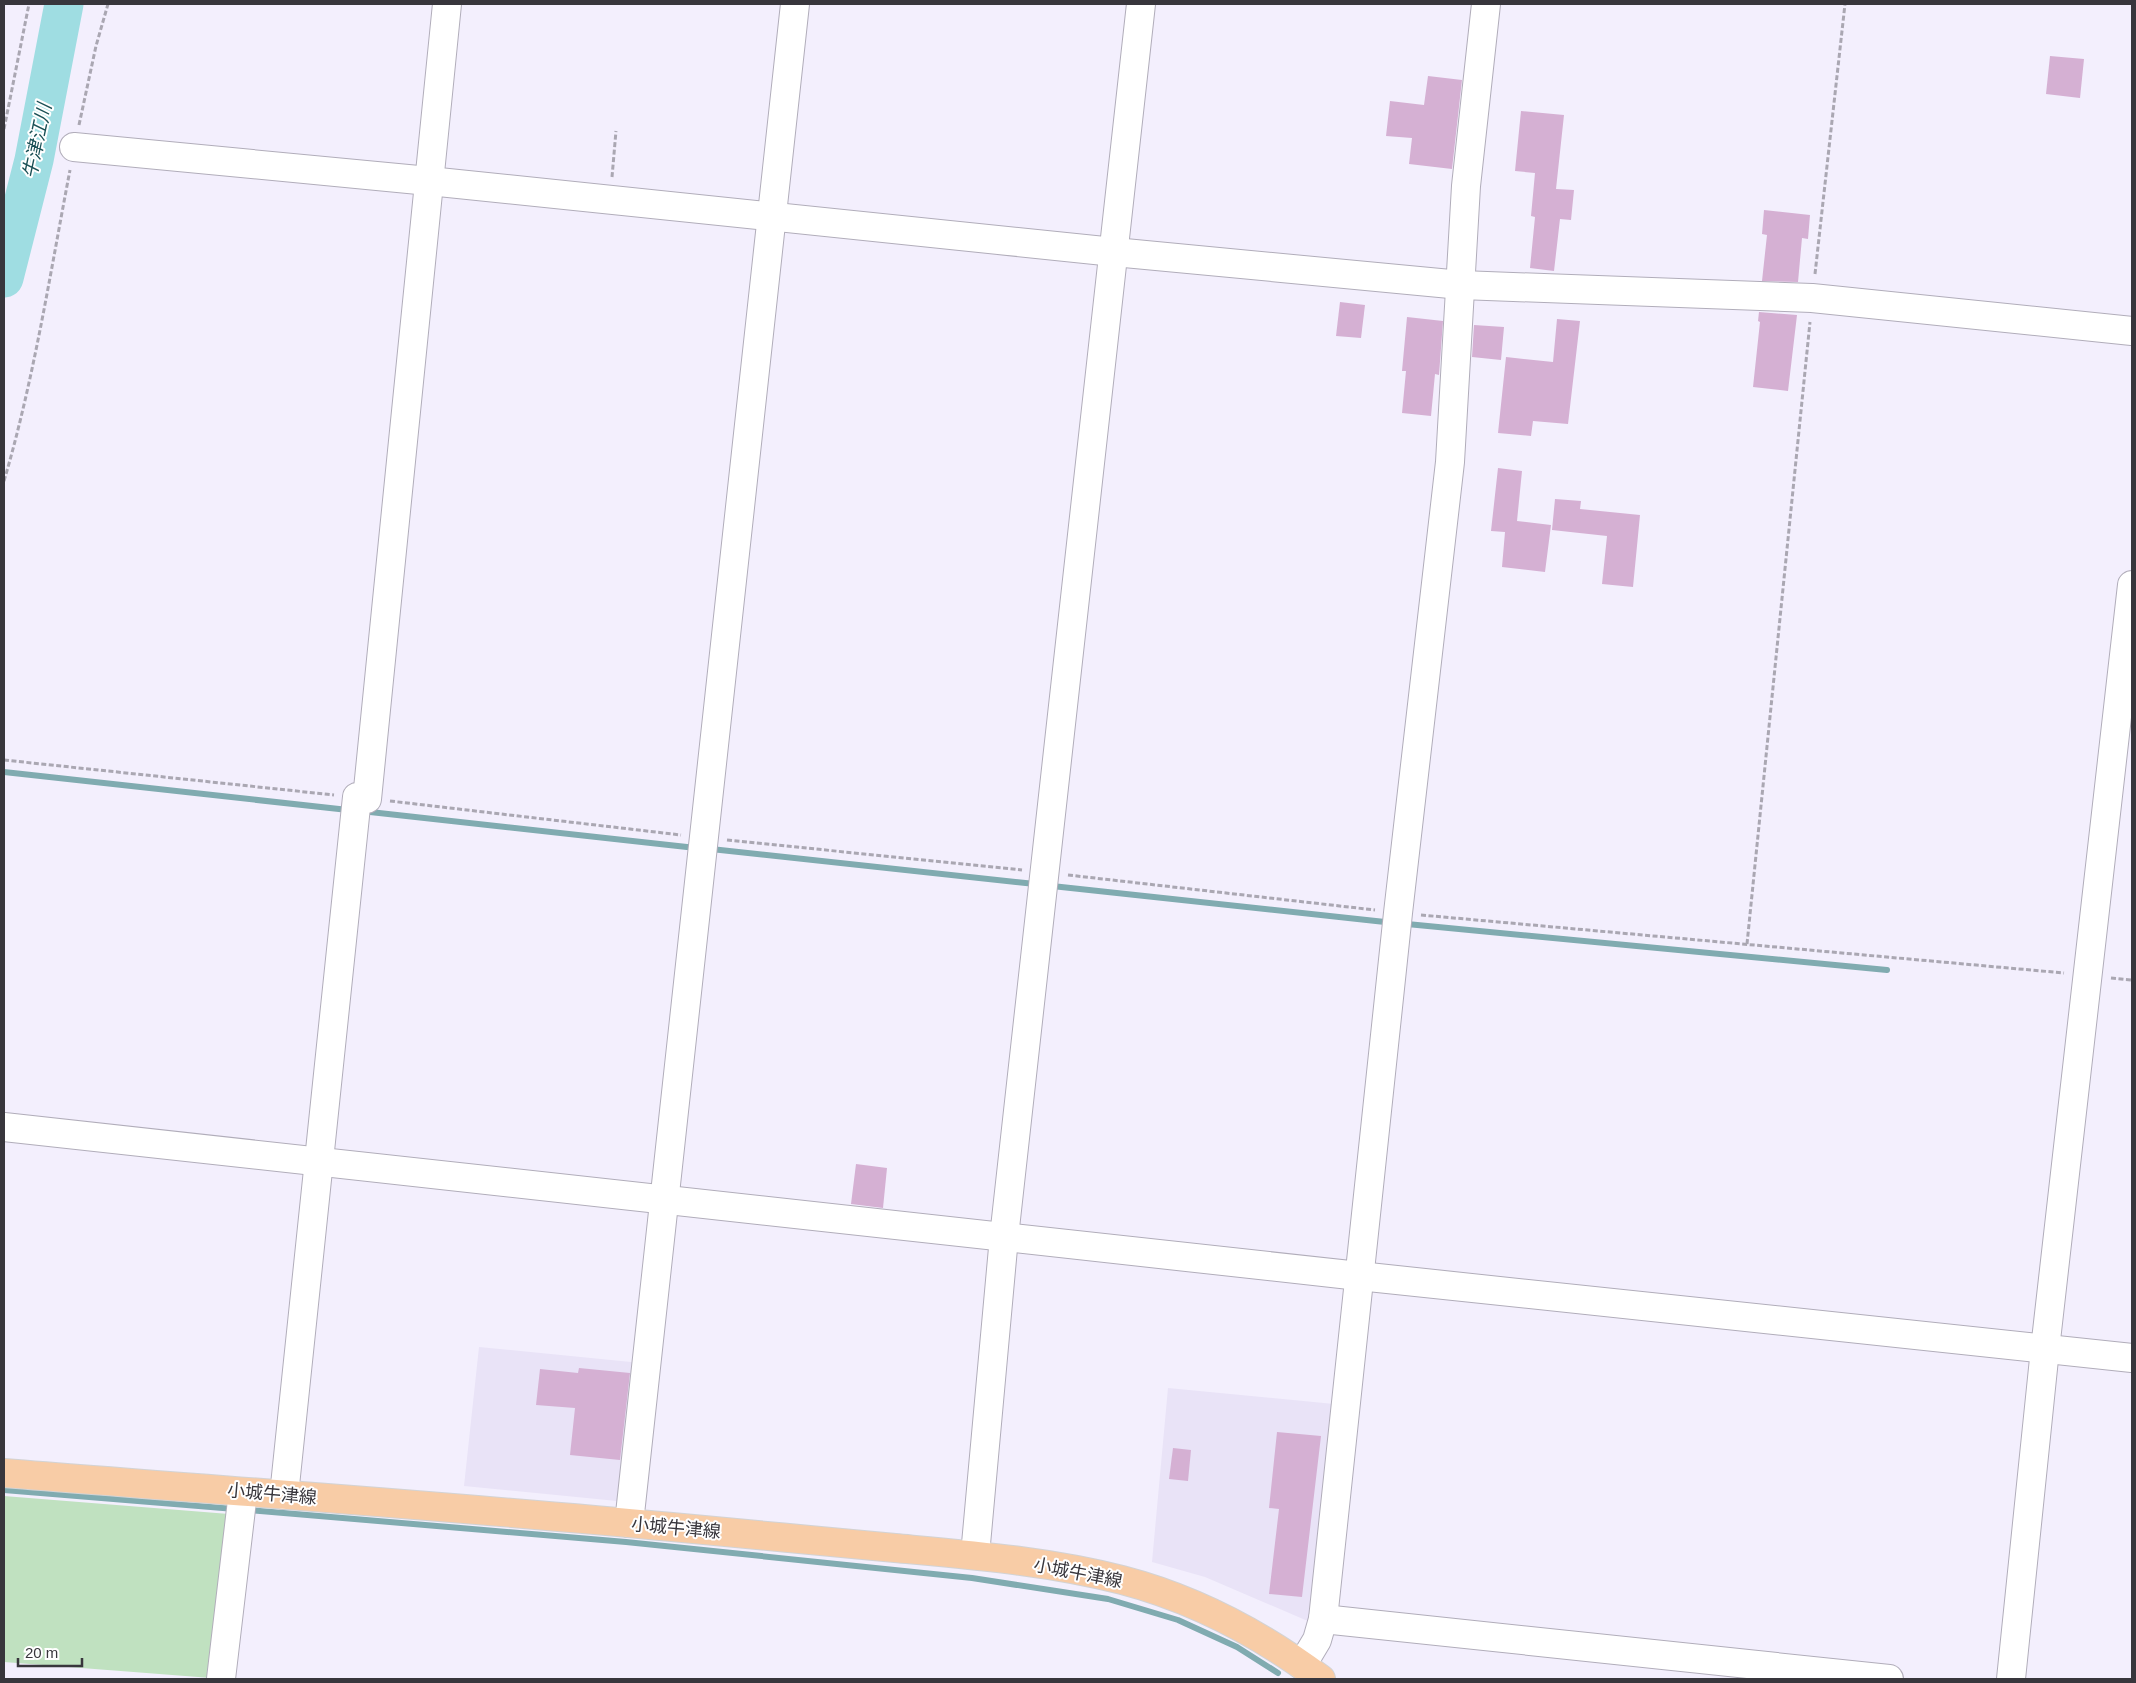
<svg xmlns="http://www.w3.org/2000/svg" width="2136" height="1683" font-family="Arial,'Noto Sans JP',sans-serif">
<style>
.built{fill:#e9e3f7}
.green{fill:#c0e1c0}
.lines{fill:none;stroke-linecap:round;stroke-linejoin:round}
.stream{stroke:#80abb0;stroke-width:6}
.river{stroke:#9fdde2;stroke-width:39}
.building{fill:#d5b0d3}
.minor-casing{stroke:#b1adba;stroke-width:30}
.major-casing{stroke:#d3d3d4;stroke-width:30}
.path{stroke:#aaa7b2;stroke-width:3;stroke-dasharray:5 2.5;stroke-linecap:butt}
.minor{stroke:#fff;stroke-width:28}
.major{stroke:#f8cca6;stroke-width:28}
.labels{text-anchor:middle;dominant-baseline:central;stroke-width:4;stroke-linejoin:round;paint-order:stroke}
.street-label{font-size:18px;fill:#38363c;stroke:#fff}
.water-label{font-size:19px;font-style:italic;fill:#1a5055;stroke:#fff}
</style>
<rect width="100%" height="100%" fill="#f3effd"/>
<g class="built">
<polygon points="479,1347 641,1363 627,1502 464,1486"/>
<polygon points="1168,1388 1334,1404 1310,1622 1205,1577 1152,1562"/>
</g>
<polygon class="green" points="4,1496 229,1514 211,1678 4,1662"/>
<g class="lines">
<g class="stream">
<polyline points="4,772 348,810"/>
<polyline points="361,811 696,848"/>
<polyline points="711,849 1035,884"/>
<polyline points="1052,886 1385,922"/>
<polyline points="1407,924 1887,970"/>
<polyline points="4,1490 235,1509"/>
<polyline points="248,1510 626,1542 972,1578 1108,1599 1178,1620 1237,1647 1278,1673"/>
</g>
<polyline class="river" points="4,278 34,160 64,4"/>
</g>
<g class="building">
<polygon points="2050,56 2084,59 2080,98 2046,94"/>
<polygon points="1428,76 1462,80 1452,169 1409,164 1412,138 1386,136 1390,101 1424,105"/>
<polygon points="1521,111 1564,115 1556,189 1574,190 1571,220 1560,219 1554,271 1530,268 1535,217 1531,216 1535,173 1515,171"/>
<polygon points="1764,210 1810,215 1808,239 1802,238 1798,282 1762,281 1767,235 1762,234"/>
<polygon points="1340,302 1365,305 1361,338 1336,336"/>
<polygon points="1759,312 1797,315 1788,391 1753,387 1760,322 1758,321"/>
<polygon points="1407,317 1443,321 1439,375 1435,374 1431,416 1402,413 1406,371 1402,371"/>
<polygon points="1557,319 1580,321 1568,424 1533,421 1531,436 1498,433 1506,357 1553,362"/>
<polygon points="1474,325 1504,327 1501,360 1472,357"/>
<polygon points="1498,468 1522,471 1517,521 1551,525 1545,572 1502,567 1505,532 1491,531"/>
<polygon points="1555,499 1581,501 1580,509 1640,515 1633,587 1602,584 1607,536 1552,530"/>
<polygon points="856,1164 887,1168 883,1208 851,1204"/>
<polygon points="579,1368 630,1373 620,1460 570,1455 575,1408 536,1405 540,1369 578,1373"/>
<polygon points="1277,1432 1321,1436 1302,1597 1269,1594 1279,1509 1269,1508"/>
<polygon points="1173,1448 1191,1450 1188,1481 1169,1479"/>
</g>
<g class="lines">
<defs>
<g id="minor">
<polyline points="74,147 429,181 1114,252 1461,285 1812,298 2132,331"/>
<polyline points="367,799 447,4"/>
<polyline points="4,1127 1359,1276 2132,1358"/>
<polyline points="284,1495 357,797"/>
<path d="M629 1523C684 1017 743 511 795 4"/>
<polyline points="975,1555 1004,1237 1141,4"/>
<polyline points="1323,1619 1889,1679"/>
<polyline points="1302,1665 1317,1640 1323,1619 1398,913 1450,462 1466,186 1486,4"/>
<polyline points="221,1679 243,1492"/>
<polyline points="2011,1679 2045,1349 2132,585"/>
</g>
<path id="major" d="M4 1473C227 1491 450 1506 672 1527 746 1534 821 1541 895 1548 971 1555 1048 1561 1122 1580 1195 1599 1262 1635 1321 1679"/>
</defs>
<use href="#minor" class="minor-casing"/>
<use href="#major" class="major-casing"/>
<g class="path">
<polyline points="79,125 96,46 108,4"/>
<polyline points="4,129 29,4"/>
<polyline points="612,177 616,131"/>
<polyline points="1815,274 1845,4"/>
<path d="M4 481C34 379 50 274 70 170"/>
<polyline points="4,760 334,795"/>
<polyline points="390,801 681,835"/>
<polyline points="727,840 1022,870"/>
<polyline points="1068,875 1375,910"/>
<polyline points="1421,915 2064,973"/>
<polyline points="1747,944 1810,322"/>
<polyline points="2111,978 2132,980"/>
</g>
<use href="#minor" class="minor"/>
<use href="#major" class="major"/>
</g>
<g class="labels">
<g class="street-label">
<text transform="translate(272 1494) rotate(5)">小城牛津線</text>
<text transform="translate(676 1528) rotate(5)">小城牛津線</text>
<text transform="translate(1078 1573) rotate(11)">小城牛津線</text>
</g>
<g class="water-label">
<text transform="translate(37 141) rotate(-78)">牛津江川</text>
</g>
</g>
<rect width="2136" height="1683" fill="none" stroke="#38363c" stroke-width="10"/>
<path d="M18 1658v8h64v-8" fill="none" stroke="#38363c" stroke-width="2.5"/>
<text x="25" y="1658" font-size="15" fill="#38363c" stroke="#ffffff" stroke-width="4" paint-order="stroke">20 m</text>
</svg>
